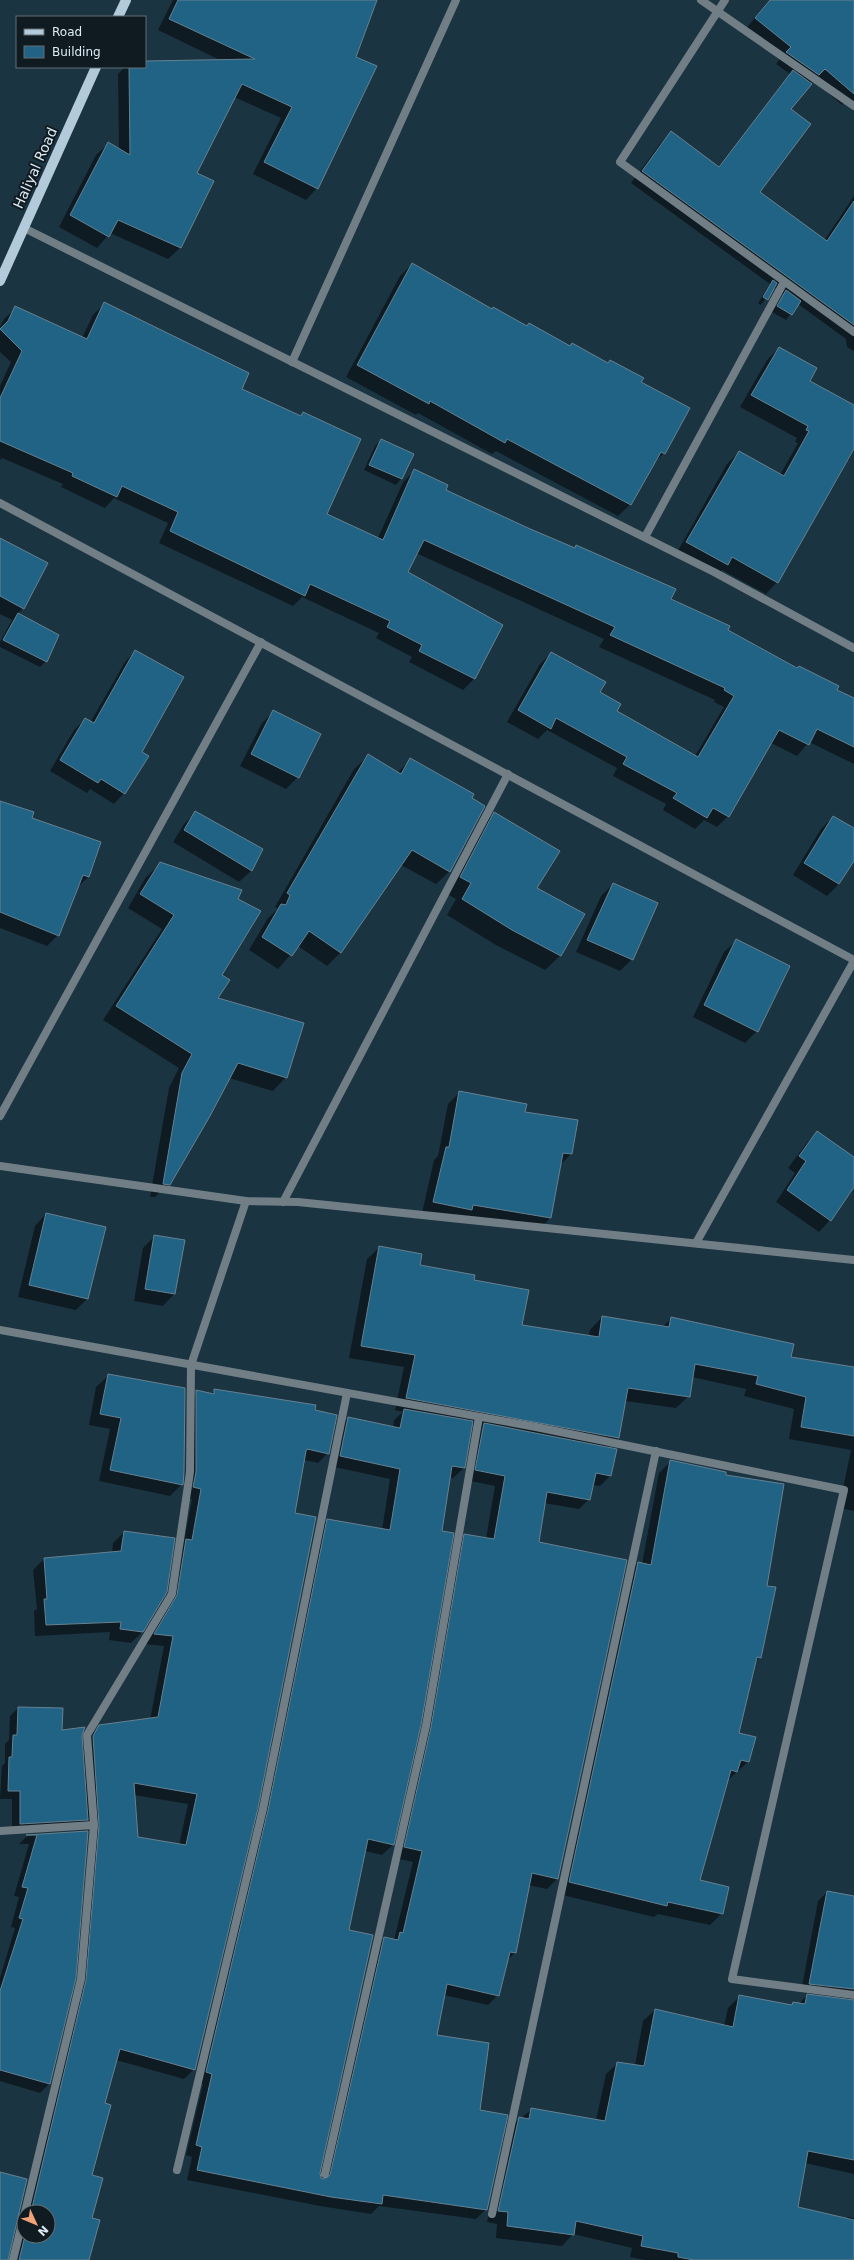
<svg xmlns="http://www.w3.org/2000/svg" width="854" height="2260" font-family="'DejaVu Sans',sans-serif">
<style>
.shadow{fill:#0007;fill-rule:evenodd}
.building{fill:#206384;stroke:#668191;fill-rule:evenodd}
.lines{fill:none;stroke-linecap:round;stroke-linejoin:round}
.minor{stroke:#727e85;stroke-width:8}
.primary{stroke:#b2cad9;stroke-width:10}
.labels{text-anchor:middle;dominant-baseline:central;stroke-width:4;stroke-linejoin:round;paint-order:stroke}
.street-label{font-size:14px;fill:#dcebf4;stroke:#101b21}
</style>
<rect width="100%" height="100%" fill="#1b3442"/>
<g class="shadow">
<polygon points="173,0 376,0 355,57 375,67 317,188 306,200 253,174 281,118 234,97 195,173 212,181 180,248 168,259 110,233 97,248 59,227 96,155 108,144 119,150 118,74 125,67 145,67 145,62 222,61 158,30"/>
<polygon points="769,0 854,0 854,108 846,101 842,105 813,80 790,109 759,192 824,241 854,196 854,351 847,347 846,339 798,304 786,320 772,312 783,294 774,287 761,305 758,303 770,284 631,183 660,144 671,133 718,167 790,74 776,64 780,59 745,30"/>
<polygon points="412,264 492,310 569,347 572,344 607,363 610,361 640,382 664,453 653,464 630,505 618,516 496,451 492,454 418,413 416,415 346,377 400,276"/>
<polygon points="104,304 240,389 299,417 303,413 326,514 378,538 403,482 414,471 444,490 574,549 577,546 854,699 854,764 809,742 797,756 771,743 728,816 717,827 704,820 695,829 663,810 666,804 613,776 617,768 547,730 538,739 507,722 540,664 551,653 598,693 616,712 695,756 724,707 714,702 715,700 599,647 604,639 416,553 407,572 502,626 474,679 463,690 409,662 412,657 376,638 379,633 302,597 293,606 159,543 168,523 114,498 105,508 61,487 63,484 2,458 0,460 0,386 11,362 0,352 0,327 4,319 16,308 82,338 93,315"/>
<polygon points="779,348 809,381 854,407 854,451 777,582 766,594 722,570 715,576 676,554 727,464 739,452 780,475 798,443 795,442 797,438 740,407 767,360"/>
<polygon points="381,440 413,454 401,479 396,485 364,470 375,446"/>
<polygon points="0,539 23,608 18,614 46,661 40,667 0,647 0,642 12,620 0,614"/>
<polygon points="135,651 141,753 124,793 114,804 90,789 87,793 50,771 74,730 85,719 90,723 125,662"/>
<polygon points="274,711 298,777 286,789 240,766 262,723"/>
<polygon points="368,756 397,773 410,760 450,871 436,884 401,865 340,953 327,966 298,946 278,969 249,950 268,918 278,909 275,907 354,769"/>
<polygon points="0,802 31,818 100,843 88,877 77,888 58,935 47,946 0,928"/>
<polygon points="196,812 262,849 251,871 239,882 173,842 184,824"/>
<polygon points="495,813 535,889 561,955 545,970 496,945 447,915 456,899 445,893 479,828"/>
<polygon points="833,817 854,830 854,859 839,884 827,896 793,875 821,829"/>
<polygon points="160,864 236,899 217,999 286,1077 273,1091 229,1078 169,1184 155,1197 150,1197 169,1088 179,1068 103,1020 162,929 128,908 146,877"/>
<polygon points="613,884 632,959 620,971 576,952 601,896"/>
<polygon points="736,941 757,1031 745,1043 693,1017 724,952"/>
<polygon points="460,1092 524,1112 571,1154 560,1165 550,1218 539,1230 422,1213 434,1160 438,1156 448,1104"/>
<polygon points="817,1132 854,1158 854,1185 830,1220 819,1232 776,1202 795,1173 788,1168 806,1144"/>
<polygon points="46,1214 87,1299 76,1310 18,1297 35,1226"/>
<polygon points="155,1236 174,1294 163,1306 134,1301 143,1248"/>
<path d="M380 1247 419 1266 473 1281 521 1326 589 1336 590 1330 602 1317 662 1327 672 1318 790 1358 854 1368V1511L839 1508 851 1450 789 1439 794 1409 744 1396 746 1389 692 1377 689 1396 676 1408 625 1401 618 1438 607 1448 615 1450 610 1476 600 1486 592 1485 589 1499 579 1509 544 1503 538 1542 626 1561 557 1879 547 1889 528 1885 515 1953 507 1960 498 1995 488 2005 444 1995 436 2036 479 2110 486 2209 476 2219 379 2206 371 2214 320 2206 187 2180 192 2157 186 2155 203 2084 196 2082 259 1821 317 1530 328 1520 382 1530 390 1479 330 1466 338 1428 348 1418 393 1427 394 1420 403 1412 395 1410 404 1367 349 1358 367 1259ZM471 1425 481 1427 474 1434 466 1480 495 1486 486 1539 465 1535 455 1546 422 1738 395 1858 413 1862 394 1940 384 1938 374 1948 322 2179 319 2173 348 1931 365 1851 382 1855 393 1845 449 1477 453 1478 464 1468Z"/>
<polygon points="108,1376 182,1484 170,1496 99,1481 110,1429 89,1425 96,1387"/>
<path d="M215 1390 314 1411 328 1453 318 1463 304 1460 194 2069 184 2079 116 2060 104 2104 90 2176 91 2219 88 2260H12L77 1990 90 1836 89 1818 79 1828 12 1832V1799H0L2 1766 5 1763V1744L9 1740 10 1716 18 1708 61 1731 80 1735 82 1750 90 1736 100 1726 150 1720 164 1646 145 1644 168 1606 176 1550 184 1542 192 1499 184 1497 186 1483 187 1401 197 1391 211 1394ZM134 1795 188 1804 179 1845 137 1838ZM24 2212H48V2236H24Z"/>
<polygon points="671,1461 725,1475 766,1586 760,1657 755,1663 738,1734 755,1738 748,1762 726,1782 699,1881 722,1913 710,1925 658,1914 654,1917 558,1894 626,1575 638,1563 642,1564 659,1473"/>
<polygon points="124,1532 142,1632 131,1643 109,1640 110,1632 35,1636 34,1611 37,1609 33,1570 44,1559 112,1553 113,1543"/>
<polygon points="87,1832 75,1978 49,2084 40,2093 0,2081 0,1978 15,1928 11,1927 19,1897 14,1896 29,1844 19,1844 27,1836"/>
<polygon points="827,1892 854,1897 854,1996 849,2001 854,2001 854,2174 805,2163 797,2208 846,2219 848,2217 854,2218 854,2260 645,2260 630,2257 632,2248 573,2234 562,2246 496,2238 497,2224 487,2222 507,2129 531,2110 596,2120 606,2074 618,2063 635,2065 643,2021 655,2010 724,2026 728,2008 739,1997 790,2006 793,2003 799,2004 807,1995 849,2001 845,1998 801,1992 818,1901"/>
</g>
<g class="building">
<polygon points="178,0 377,0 356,57 377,66 318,189 264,162 292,107 242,84 197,173 214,181 181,248 118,220 109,237 70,215 108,142 130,155 129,67 145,67 145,61 255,59 169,19"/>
<polygon points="770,0 854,0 854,94 825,69 819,75 786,52 791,47 755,18"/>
<polygon points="793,70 812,84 791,109 811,124 760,192 827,241 854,201 854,325 642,171 671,131 719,167"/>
<polygon points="412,263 492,309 493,307 527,326 529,323 570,346 572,343 608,363 610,360 644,378 641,382 690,408 665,454 661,452 631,505 507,439 505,443 430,401 429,404 357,365"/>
<polygon points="773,280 777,283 768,300 763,297"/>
<polygon points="786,290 801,301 792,315 777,306"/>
<polygon points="104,302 249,373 242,389 301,416 303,412 361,439 327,514 383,540 414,469 448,485 446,490 528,528 575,548 576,545 676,589 671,599 730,626 728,630 797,668 799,666 839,686 837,690 854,698 854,747 817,729 809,745 779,730 729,817 713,808 707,818 673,798 677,793 623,764 627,757 556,718 551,729 518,710 551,652 606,682 600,692 621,704 617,711 698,757 734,696 724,690 725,688 610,635 615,627 424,540 408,572 503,625 475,679 419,651 422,645 387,627 390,621 310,584 305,596 170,531 178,512 122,486 117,497 72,476 73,473 0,441 0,398 22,351 0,329 8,321 15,306 87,339"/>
<polygon points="779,347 817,368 810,381 854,405 854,449 778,583 732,557 728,565 686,542 739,451 784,476 809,431 806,430 808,426 751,395"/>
<polygon points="381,439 414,454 402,479 369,465"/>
<polygon points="0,538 48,563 24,609 0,596"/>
<polygon points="18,613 59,635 47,662 3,640"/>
<polygon points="135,650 184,677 142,752 149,756 125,794 101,779 98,783 60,760 85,718 94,723"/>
<polygon points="273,710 321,734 299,778 251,754"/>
<polygon points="368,754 401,774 410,758 474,794 472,798 485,806 450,872 412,850 341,953 309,931 292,956 262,937 281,904 286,905 290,895 287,893"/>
<polygon points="0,801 34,812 32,818 101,842 89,877 83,875 59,936 0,912"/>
<polygon points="195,811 263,849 252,871 184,830"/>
<polygon points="494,812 560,851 537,888 585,914 561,956 512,930 462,899 471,883 460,877"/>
<polygon points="833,816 854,828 854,861 839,884 804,863"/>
<polygon points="160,862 242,890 238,899 261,911 222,975 230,980 218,998 304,1023 287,1078 238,1063 210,1116 170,1185 163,1184 182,1073 192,1054 116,1006 174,915 140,894"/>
<polygon points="613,883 658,903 633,960 587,940"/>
<polygon points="736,939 790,966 758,1032 704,1005"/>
<polygon points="459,1091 527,1104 525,1112 578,1120 572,1154 563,1153 551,1218 473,1205 472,1210 433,1202 446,1147 449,1147"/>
<polygon points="817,1131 854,1157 854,1187 831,1221 787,1190 806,1161 799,1156"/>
<polygon points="46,1213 106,1227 88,1299 29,1285"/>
<polygon points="154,1235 185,1240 175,1294 145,1289"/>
<polygon points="379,1246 422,1254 420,1265 475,1275 474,1280 529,1290 522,1325 599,1337 602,1316 669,1327 671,1317 794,1344 791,1357 854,1367 854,1436 801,1427 806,1397 756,1384 758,1376 695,1364 690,1397 628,1388 619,1438 406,1398 415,1355 361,1346"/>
<polygon points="108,1374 185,1388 184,1472 183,1485 110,1470 121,1418 100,1414"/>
<path d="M214 1389 316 1405 315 1410 337 1415 329 1454 307 1449 306 1451 295 1513 316 1517 258 1808 195 2070 120 2049 105 2103 111 2105 92 2175 103 2178 92 2218 100 2220 89 2260H19L25 2236H48V2212H31L86 1980 99 1825 93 1736 99 1725 158 1717 173 1636 154 1634 177 1595 186 1539 192 1540 201 1489 193 1487 196 1472V1390L214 1394ZM134 1783 197 1794 186 1845 138 1837Z"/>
<polygon points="404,1409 473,1421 465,1468 452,1466 442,1531 454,1533 421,1725 394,1845 368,1839 349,1930 373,1935 320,2173 321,2178 324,2179 330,2175 384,1937 398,1940 400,1932 403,1933 422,1851 404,1847 431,1727 464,1534 494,1539 505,1476 475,1470 484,1423 617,1449 611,1476 596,1473 590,1500 547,1492 539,1542 627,1560 558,1879 532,1873 516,1953 510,1952 499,1996 447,1984 437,2035 489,2043 480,2110 508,2115 487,2210 383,2195 382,2204 331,2197 197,2170 202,2147 196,2145 212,2074 206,2072 268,1810 327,1519 390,1530 400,1469 340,1456 348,1417 400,1428"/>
<polygon points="670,1460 726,1472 726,1475 784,1484 767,1586 776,1587 761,1658 757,1657 739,1733 756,1737 749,1762 741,1760 737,1772 731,1770 700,1880 729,1887 723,1914 668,1902 667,1906 569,1882 638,1562 651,1565"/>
<polygon points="124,1531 175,1538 167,1592 143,1632 120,1629 121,1622 46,1625 44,1599 47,1599 44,1558 121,1551"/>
<polygon points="18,1707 63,1708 62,1730 85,1727 82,1735 88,1820 20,1824 20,1791 8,1791 9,1757 12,1757 13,1735 17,1735"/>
<polygon points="88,1831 76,1978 50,2084 0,2070 0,1991 23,1919 19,1918 28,1888 22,1887 37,1835 26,1835"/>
<polygon points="827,1891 854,1896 854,1989 809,1984"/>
<polygon points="807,1994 854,2000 854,2160 808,2151 798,2207 854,2220 854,2260 694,2260 678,2257 678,2253 641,2246 643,2236 576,2221 574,2235 507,2226 508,2212 498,2211 519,2117 529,2119 531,2108 605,2121 617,2062 644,2066 655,2009 733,2027 739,1995 792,2005 793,2002 805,2004"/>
<polygon points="0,2172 27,2179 8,2260 0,2260"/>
</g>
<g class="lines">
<g class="minor">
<polyline points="701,0 854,106"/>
<polyline points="725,0 620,162 854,332"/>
<polyline points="24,228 714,572 854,648"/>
<polyline points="292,362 456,0"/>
<polyline points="0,503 854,960"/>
<polyline points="645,537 784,282"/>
<polyline points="0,1116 261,642"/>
<polyline points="0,1166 246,1201 298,1202 854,1260"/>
<polyline points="283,1202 508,774"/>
<polyline points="696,1243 854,961"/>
<polyline points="0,1330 536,1427 844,1490 732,1979 854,1995"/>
<polyline points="0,1831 94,1825"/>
<polyline points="177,2170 263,1809 347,1393"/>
<polyline points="325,2174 426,1726 479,1417"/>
<polyline points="25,2212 81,1979 94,1825 87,1735 172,1594 190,1472 191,1365 246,1201"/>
<polyline points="492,2214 656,1451"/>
<polyline points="13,2260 24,2215"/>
</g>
<g class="primary">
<polyline points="118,17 126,0"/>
<polyline points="0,281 96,67"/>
</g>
</g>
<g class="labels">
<g class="street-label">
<text transform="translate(35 168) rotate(-66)">Haliyal Road</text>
</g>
</g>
<rect x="16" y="16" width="130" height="52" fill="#101b21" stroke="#626e75"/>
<rect x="24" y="29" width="20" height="6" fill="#b2cad9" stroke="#626e75"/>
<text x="52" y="36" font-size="12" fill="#dcebf4">Road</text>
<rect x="24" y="46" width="20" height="12" fill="#206384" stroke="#626e75"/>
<text x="52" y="56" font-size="12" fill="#dcebf4">Building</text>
<g transform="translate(36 2224) rotate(134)"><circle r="19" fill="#101b21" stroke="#626e75"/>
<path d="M0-3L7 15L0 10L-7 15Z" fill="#f0a279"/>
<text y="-6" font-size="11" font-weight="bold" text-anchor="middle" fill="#dcebf4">N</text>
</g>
</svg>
